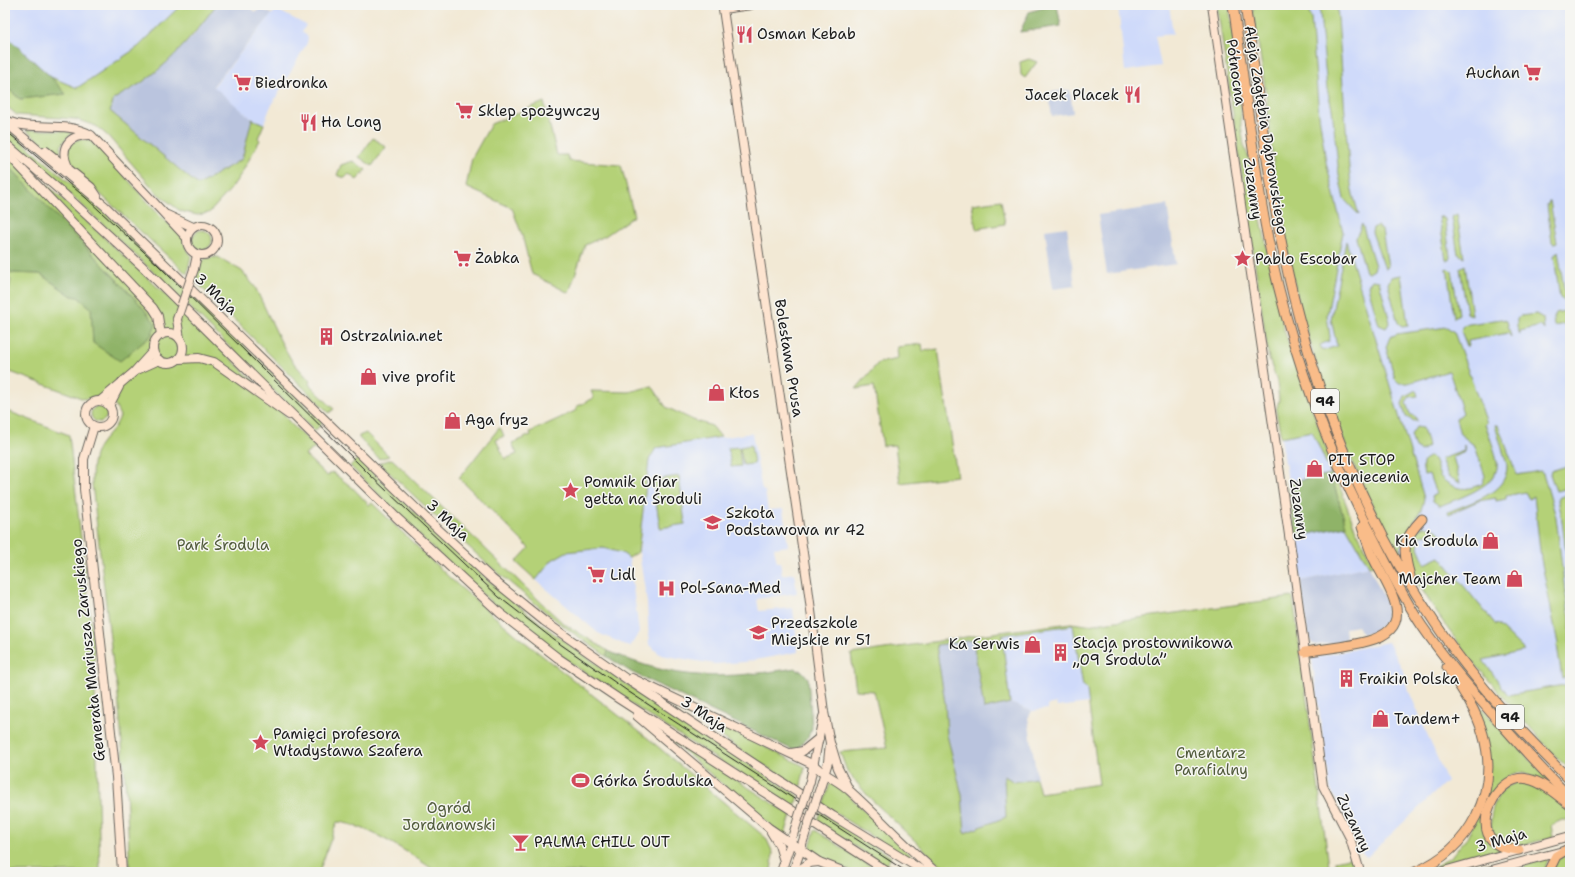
<svg xmlns="http://www.w3.org/2000/svg" width="1575" height="877" font-family="'Shantell Sans',sans-serif">
<style>
.built{fill:#cfdafa}
.industrial{fill:#bac4de}
.green{fill:#b4d177;stroke:#68764a;fill-rule:evenodd}
.forest{fill:#8fb368;stroke:#566842}
.lines{fill:none;stroke-linecap:round;stroke-linejoin:round}
.secondary-casing{stroke:#67645d;stroke-width:10}
.primary-casing{stroke:#67645d;stroke-width:11}
.secondary{stroke:#fde4d0;stroke-width:8}
.primary{stroke:#f9bc89;stroke-width:9}
.tram{stroke:#1c1c1c;stroke-width:1}
.secondary-bridge-casing{stroke:#67645d;stroke-width:10;stroke-linecap:butt}
.secondary-bridge{stroke:#fde4d0;stroke-width:8}
.labels{text-anchor:middle;dominant-baseline:central;stroke-width:3;stroke-linejoin:round;paint-order:stroke}
.shield{fill:#f6f6f2;stroke:#5d5d5c;stroke-width:1}
.shield-label{font-size:14px;font-weight:bold;fill:#1c1c1c}
.poi-label{font-size:15px;fill:#1c1c1c;stroke:#f6f6f2;text-anchor:start}
.street-label{font-size:15px;fill:#1c1c1c;stroke:#f6f6f2}
.park-label{font-size:15px;fill:#515b3c;stroke:#f6f6f2}
</style>
<rect width="100%" height="100%" fill="#f6f6f2"/>
<filter id="ink" filterUnits="userSpaceOnUse"><feTurbulence type="fractalNoise" baseFrequency=".025" numOctaves="2"/><feDisplacementMap in="SourceGraphic" scale="8" xChannelSelector="R" yChannelSelector="G"/><feConvolveMatrix kernelMatrix="1 2 1 2 8 2 1 2 1" color-interpolation-filters="sRGB"/></filter>
<filter id="wash" filterUnits="userSpaceOnUse"><feTurbulence type="fractalNoise" baseFrequency=".012" numOctaves="4" result="noise"/><feDisplacementMap in="SourceGraphic" scale="16" xChannelSelector="R" yChannelSelector="G"/><feGaussianBlur stdDeviation="0.9" result="paint"/><feColorMatrix in="noise" values="0 0 0 0 0 0 0 0 0 0 0 0 0 0 0 0 0 1.4 0 .05"/><feComposite in="paint" operator="in"/></filter>
<g filter="url(#wash)">
<rect width="100%" height="100%" fill="#f2e9d5"/>
<g class="built">
<polygon points="5,5 181,5 138,47 77,88 51,77 5,35"/>
<polygon points="1118,5 1169,5 1173,34 1155,36 1161,66 1125,71"/>
<polygon points="1254,5 1570,5 1570,494 1560,497 1558,503 1561,513 1566,552 1570,557 1570,563 1568,567 1570,585 1570,684 1508,695 1462,648 1436,612 1398,554 1357,473 1333,414 1272,159 1267,101 1253,12"/>
<polygon points="277,10 306,25 302,32 306,34 308,38 307,43 270,108 264,124 252,119 213,87 272,14"/>
<polygon points="1312,431 1331,474 1288,482 1281,437"/>
<polygon points="752,433 762,490 765,491 768,510 783,509 788,546 774,548 777,562 780,562 782,575 794,573 797,593 757,599 759,611 793,608 798,652 744,662 715,664 661,655 649,645 647,603 639,552 649,460 656,448"/>
<polygon points="1346,526 1369,566 1301,581 1295,537"/>
<polygon points="603,548 622,553 629,558 639,632 630,647 598,633 536,580 552,560 566,552"/>
<polygon points="1073,625 1083,686 1087,690 1089,703 1057,707 1056,703 1048,705 1048,709 1032,711 1010,703 1002,635"/>
<polygon points="1388,642 1406,676 1403,677 1447,781 1367,857 1362,853 1355,836 1330,788 1312,658"/>
</g>
<g class="industrial">
<polygon points="216,5 248,5 248,7 256,12 260,8 272,14 213,86 252,119 242,159 198,186 110,111 114,99 148,78 175,54 193,36"/>
<polygon points="1070,90 1073,113 1052,116 1048,92"/>
<polygon points="1167,205 1176,264 1107,274 1098,215"/>
<polygon points="1067,227 1075,286 1053,289 1045,230"/>
<polygon points="1369,566 1387,605 1387,613 1385,623 1371,633 1362,634 1357,626 1345,628 1346,638 1339,642 1317,645 1313,644 1308,638 1301,581"/>
<polygon points="973,640 984,708 1010,703 1032,711 1028,718 1039,793 1035,778 1015,782 1006,817 965,833 962,795 947,735 945,703 935,645"/>
</g>
<g class="green">
<path d="M181 5H216C196 32 175 58 148 78 138 86 125 92 114 99L110 111 198 185 242 159 252 119 264 124 258 138 260 140 241 174 230 190 209 213 197 215 180 211 157 193 108 136 96 126 75 119 17 115 5 105V86L20 99 65 94 51 77 77 88 138 47Z"/>
<polygon points="1217,5 1229,5 1241,95 1241,125 1244,145 1254,173 1261,219 1284,330 1354,526 1374,565 1369,566 1346,526 1331,474 1312,431 1281,437 1276,411 1279,400 1277,381 1269,359 1267,346"/>
<path d="M1254 5H1306L1311 18 1319 115 1326 162 1343 232 1327 315 1330 337 1329 341 1320 345 1322 351 1337 346 1331 319 1346 241 1424 498C1421 522 1402 527 1400 554 1394 550 1377 513 1372 504 1329 416 1300 321 1282 225 1275 184 1271 143 1267 102 1263 72 1258 42 1253 12Z"/>
<polygon points="1318,5 1337,5 1349,168 1352,191 1359,215 1344,199 1339,175 1332,108 1327,89 1320,13"/>
<polygon points="1029,59 1037,62 1025,78 1021,75 1020,62"/>
<polygon points="544,102 557,155 567,155 569,161 621,165 634,216 605,236 585,245 569,293 532,274 522,235 512,208 466,187 472,158 491,124"/>
<path d="M5 127 130 234 323 422 315 431C213 331 114 229 5 138Z"/>
<path d="M26 130H53L74 132C64 139 59 146 60 158Z"/>
<polygon points="373,138 386,147 372,166 359,157"/>
<polygon points="88,139 101,149 159,215 184,238 185,245 191,256 187,274 72,168 67,156 69,146 76,140"/>
<path d="M5 154 56 193 167 296 276 403 290 423 316 447 305 455 327 476 332 472 353 488 369 505 372 503 452 580 521 639 650 740 766 838 773 853 771 872H437C412 855 367 824 337 822L319 872H130L126 790 117 685 114 673 92 484C92 470 92 454 102 442 109 433 116 428 120 416L115 405 102 396 84 399 5 370V307L11 280 5 277V263L11 273 40 274 72 296 78 297 92 308 93 343 139 303 5 162Z"/>
<polygon points="353,161 366,170 357,180 349,174 345,178 337,175 341,165"/>
<polygon points="1001,200 1005,224 976,229 972,204"/>
<polygon points="1550,201 1557,243 1554,244 1552,242 1547,205"/>
<polygon points="1457,214 1464,257 1458,254 1452,217"/>
<polygon points="1439,216 1445,219 1450,257 1449,260 1446,260"/>
<polygon points="1362,224 1375,266 1374,270 1369,273 1366,272 1356,238"/>
<polygon points="1377,226 1382,230 1388,267 1385,269 1372,232 1373,228"/>
<circle cx="202" cy="240" r="10"/>
<polygon points="1558,251 1566,302 1560,298 1554,256"/>
<polygon points="218,257 242,271 255,287 281,342 292,361 310,381 309,384 334,409 329,413 195,281 201,262 207,258"/>
<polygon points="1465,265 1472,316 1467,313 1460,268"/>
<polygon points="1447,268 1452,271 1459,314 1454,318"/>
<polygon points="1401,275 1408,325 1402,326 1398,323 1388,284 1391,277"/>
<polygon points="1372,280 1379,281 1390,322 1386,328 1379,325 1369,290 1368,285"/>
<polygon points="1570,310 1570,323 1554,326 1553,318 1555,313"/>
<polygon points="1536,314 1543,318 1544,330 1541,326 1520,331 1520,335 1517,326 1517,319 1520,316"/>
<polygon points="1501,319 1507,321 1511,337 1508,333 1468,341 1469,346 1467,346 1461,331 1463,325"/>
<path d="M1447 327 1454 332 1487 423 1485 424C1489 436 1495 449 1497 462 1501 486 1458 498 1440 506L1433 501 1432 496 1436 494 1429 474 1424 475C1422 466 1421 461 1430 456 1437 461 1436 468 1440 476 1442 479 1446 482 1449 484 1462 491 1469 489 1482 484L1485 476 1475 446 1460 434 1456 419 1463 413 1449 371 1408 383H1399L1395 379 1386 347 1390 337 1397 334Z"/>
<polygon points="922,344 923,351 938,349 957,476 900,483 895,445 883,446 874,386 856,389 878,363 898,359 897,347"/>
<polygon points="652,386 666,407 693,420 712,426 721,437 656,448 649,460 638,552 629,558 622,553 603,548 566,552 552,560 536,580 516,562 529,548 459,478 499,428 501,429 504,436 496,440 505,459 517,454 512,443 531,435 530,432 577,410 576,407 594,398 591,391 629,392"/>
<polygon points="1416,390 1418,396 1409,397 1406,403 1410,414 1416,417 1417,421 1414,421 1406,417 1402,404 1405,396"/>
<circle cx="99" cy="414" r="8"/>
<polygon points="5,410 69,435 94,649 100,872 5,872"/>
<path d="M1495 425H1498L1517 475 1540 471 1543 473 1556 517 1565 592 1570 618V677L1562 678 1557 645 1558 644 1541 559 1534 496 1529 499 1525 492 1506 496V499L1496 501V498L1478 501 1449 514 1448 512C1470 502 1508 494 1507 465Z"/>
<polygon points="1416,427 1423,428 1428,446 1421,451 1415,448 1411,435"/>
<polygon points="366,433 389,456 379,459 359,438 359,436"/>
<polygon points="751,445 754,464 743,465 740,447"/>
<polygon points="1464,445 1465,452 1453,457 1460,483 1448,476 1441,459 1464,451"/>
<polygon points="739,447 741,466 731,467 728,448"/>
<path d="M358 458C422 519 485 582 556 635 634 692 717 743 798 796L794 808C701 748 604 691 517 623 457 576 404 519 350 466Z"/>
<polygon points="392,459 550,611 563,623 608,651 606,656 559,623 486,563 379,463"/>
<polygon points="1570,465 1570,488 1556,491 1550,474 1551,471"/>
<polygon points="679,476 685,524 660,528 653,480"/>
<polygon points="1570,494 1570,557 1566,552 1561,513 1558,500 1560,497"/>
<path d="M1424 526 1434 528 1441 534 1436 535 1434 532 1420 536 1418 547 1425 564 1440 557 1496 625 1497 624 1525 651 1483 660 1508 695 1570 684V769C1552 755 1537 735 1522 718 1489 681 1455 643 1428 599 1423 590 1415 581 1411 571 1406 555 1408 534 1424 526Z"/>
<path d="M1293 597 1329 866 1336 865 1335 861 1353 857 1357 872H954L936 861 868 796 847 771 840 752 887 748 874 691 856 690 851 654 1000 632 1071 623 1087 625ZM1073 625 1083 686 1087 690 1099 784 1040 793 1036 778 1015 782 1004 776 1006 817 965 833 962 795 947 735 945 703 936 645 973 640 984 709 1010 703 1002 635Z"/>
<polygon points="656,693 802,765 805,767 800,789"/>
<path d="M1474 700 1564 796C1552 789 1541 780 1529 775 1501 764 1490 801 1483 819L1500 851 1431 871 1452 855 1467 838 1487 793 1480 712Z"/>
<polygon points="659,730 791,815 785,835 783,836"/>
<polygon points="831,780 835,782 924,868 885,845 823,805"/>
<path d="M1519 781 1534 785 1570 809V820H1562L1551 825 1553 837C1540 840 1521 848 1507 845 1482 838 1490 801 1505 788 1509 785 1515 783 1519 781Z"/>
<polygon points="821,812 888,855 891,857 885,866 817,822"/>
<polygon points="815,830 880,872 854,872 808,853"/>
<polygon points="1570,852 1570,872 1552,872 1558,859"/>
<polygon points="1549,857 1544,872 1526,872 1524,865"/>
</g>
<g class="forest">
<polygon points="1052,5 1057,5 1061,26 1020,32 1029,12"/>
<polygon points="5,35 51,77 66,94 20,99 5,86"/>
<polygon points="5,162 139,303 156,324 151,336 120,361 93,343 91,308 78,297 72,296 40,274 11,273 5,263"/>
<polygon points="1331,474 1346,526 1295,537 1288,482"/>
<path d="M608 651C677 682 724 679 796 668L797 671 801 670 808 678 812 728 807 739 800 745 802 750H793L631 672 606 656Z"/>
</g>
</g>
<g filter="url(#ink)">
<g class="lines">
<defs>
<g id="secondary">
<polyline points="751,5 723,9 808,587 824,712 830,743 828,762 821,785"/>
<polyline points="1212,5 1292,556 1323,786 1350,838 1360,872"/>
<path d="M7 121C34 132 65 120 91 135L186 237"/>
<polyline points="5,122 105,206 426,518 492,579 544,621 628,680 833,816 925,872"/>
<polyline points="5,143 64,194 143,267 396,517 500,613 558,658 619,699 888,872"/>
<polyline points="5,151 153,308 158,316 161,335"/>
<polyline points="46,151 91,187 97,196"/>
<path d="M68 167C59 148 68 135 89 135"/>
<polyline points="167,215 193,227"/>
<circle cx="202" cy="240" r="15"/>
<polyline points="194,269 197,255"/>
<polyline points="177,319 180,339"/>
<circle cx="168" cy="348" r="15"/>
<polyline points="179,359 199,358 214,362 289,415"/>
<polyline points="137,370 159,360"/>
<polyline points="100,401 134,372 153,351"/>
<circle cx="99" cy="414" r="13"/>
<polyline points="109,406 119,387"/>
<polyline points="94,426 84,459 84,489 116,777 122,872"/>
<path d="M632 678 814 765C825 776 840 781 851 792 880 818 906 847 936 872"/>
<polyline points="637,716 769,828 819,862 845,872"/>
<polyline points="831,745 838,768 848,788"/>
<polyline points="791,753 803,751 819,738"/>
<polyline points="810,781 823,717"/>
<polyline points="771,832 779,845 784,861"/>
<polyline points="781,872 792,839"/>
<polyline points="793,872 802,846"/>
<polyline points="796,872 809,863 819,862"/>
<polyline points="1440,872 1570,836"/>
<polyline points="1484,872 1563,851"/>
</g>
<g id="primary">
<path d="M1233 5C1247 98 1256 193 1278 285 1300 376 1332 459 1375 541 1390 570 1404 599 1422 626 1444 658 1469 687 1494 716 1519 744 1543 772 1570 797"/>
<path d="M1245 5C1260 103 1270 203 1294 299 1322 412 1369 526 1435 623 1473 680 1521 732 1570 780"/>
<path d="M1410 576C1402 549 1402 540 1422 519"/>
<path d="M1305 652C1326 648 1347 647 1368 641 1419 627 1389 590 1374 559 1369 549 1366 538 1362 527"/>
<path d="M1519 850C1510 849 1500 848 1493 841 1473 822 1500 772 1528 779 1543 782 1558 796 1570 805"/>
<path d="M1415 872C1470 849 1500 792 1483 734 1476 709 1461 688 1447 667"/>
<polyline points="1548,872 1556,856 1566,850"/>
</g>
</defs>
<use href="#secondary" class="secondary-casing"/>
<use href="#primary" class="primary-casing"/>
<use href="#secondary" class="secondary"/>
<use href="#primary" class="primary"/>
<polyline class="tram" points="5,130 86,198 157,264 369,474 499,597 553,639 629,692 907,872"/>
<defs>
<g id="secondary-bridge">
<polyline points="177,319 194,269"/>
<polyline points="793,835 810,781"/>
<polyline points="802,844 821,785"/>
</g>
</defs>
<use href="#secondary-bridge" class="secondary-bridge-casing"/>
<use href="#secondary-bridge" class="secondary-bridge"/>
</g>
</g>
<defs>
<symbol id="restaurant-bare" viewBox="-9 -9 18 18"><path d="M-5-6h1v4h1v-4h1v4h1v-4h1v5L-1.5 .5V6h-2V.5L-5-1ZM5-6V6H3V1.5H1.5Q1.5-4 5-6Z" fill="#d1495b" stroke="#f6f6f2" stroke-width="2.5" paint-order="stroke"/></symbol>
<symbol id="supermarket-bare" viewBox="-9 -9 18 18"><path d="M-6-5.5h2.5l.6 2H6L4.5 2H-2.5L-4.4-4H-6ZM-1.5 3.2a1.3 1.3 0 1 0 .1 0ZM3 3.2a1.3 1.3 0 1 0 .1 0Z" fill="#d1495b" stroke="#f6f6f2" stroke-width="2.5" paint-order="stroke"/></symbol>
<symbol id="sight-bare" viewBox="-9 -9 18 18"><path d="M0-6L1.8-2.2L6-1.7L2.9 1.2L3.7 5.4L0 3.3L-3.7 5.4L-2.9 1.2L-6-1.7L-1.8-2.2Z" fill="#d1495b" stroke="#f6f6f2" stroke-width="2.5" paint-order="stroke"/></symbol>
<symbol id="building-bare" viewBox="-9 -9 18 18"><path d="M-4-6H4V6H1V3H-1V6H-4ZM-2.5-4.3h1.7v1.8h-1.7ZM.8-4.3h1.7v1.8H.8ZM-2.5-1h1.7V.8h-1.7ZM.8-1h1.7V.8H.8Z" fill="#d1495b" stroke="#f6f6f2" stroke-width="2.5" paint-order="stroke"/></symbol>
<symbol id="shop-bare" viewBox="-9 -9 18 18"><path d="M-5-2.5h2.3a2.7 3.5 0 0 1 5.4 0H5L5.5 6h-11ZM-1.5-2.5h3a1.5 2.3 0 0 0-3 0Z" fill="#d1495b" stroke="#f6f6f2" stroke-width="2.5" paint-order="stroke"/></symbol>
<symbol id="school-bare" viewBox="-9 -9 18 18"><path d="M0-5L7-2L0 1L-7-2ZM-4 1L0 2.5L4 1V4Q0 6-4 4Z" fill="#d1495b" stroke="#f6f6f2" stroke-width="2.5" paint-order="stroke"/></symbol>
<symbol id="hospital-bare" viewBox="-9 -9 18 18"><path d="M-5-5h3v3.5h4V-5h3V5h-3V1.5h-4V5h-3Z" fill="#d1495b" stroke="#f6f6f2" stroke-width="2.5" paint-order="stroke"/></symbol>
<symbol id="stadium-bare" viewBox="-9 -9 18 18"><path d="M0-5a6.5 5 0 1 0 0 10a6.5 5 0 1 0 0-10ZM-3.5-1.8h7v3.6h-7Z" fill="#d1495b" stroke="#f6f6f2" stroke-width="2.5" paint-order="stroke"/></symbol>
<symbol id="bar-bare" viewBox="-9 -9 18 18"><path d="M-6-5H6L.8 .8V4.5H3.5V6h-7V4.5H-.8V.8Z" fill="#d1495b" stroke="#f6f6f2" stroke-width="2.5" paint-order="stroke"/></symbol>
</defs>
<g fill-rule="evenodd">
<use href="#restaurant-bare" x="732" y="22" width="25" height="25"/>
<use href="#supermarket-bare" x="1520" y="60" width="25" height="25"/>
<use href="#supermarket-bare" x="230" y="70" width="25" height="25"/>
<use href="#restaurant-bare" x="1120" y="82" width="25" height="25"/>
<use href="#supermarket-bare" x="452" y="98" width="25" height="25"/>
<use href="#restaurant-bare" x="296" y="110" width="25" height="25"/>
<use href="#supermarket-bare" x="450" y="246" width="25" height="25"/>
<use href="#sight-bare" x="1230" y="246" width="25" height="25"/>
<use href="#building-bare" x="314" y="324" width="25" height="25"/>
<use href="#shop-bare" x="356" y="364" width="25" height="25"/>
<use href="#shop-bare" x="704" y="380" width="25" height="25"/>
<use href="#shop-bare" x="440" y="408" width="25" height="25"/>
<use href="#shop-bare" x="1302" y="456" width="25" height="25"/>
<use href="#sight-bare" x="558" y="478" width="25" height="25"/>
<use href="#school-bare" x="700" y="510" width="25" height="25"/>
<use href="#shop-bare" x="1478" y="528" width="25" height="25"/>
<use href="#supermarket-bare" x="584" y="562" width="25" height="25"/>
<use href="#shop-bare" x="1502" y="566" width="25" height="25"/>
<use href="#hospital-bare" x="654" y="576" width="25" height="25"/>
<use href="#school-bare" x="746" y="620" width="25" height="25"/>
<use href="#shop-bare" x="1020" y="632" width="25" height="25"/>
<use href="#building-bare" x="1048" y="640" width="25" height="25"/>
<use href="#building-bare" x="1334" y="666" width="25" height="25"/>
<use href="#shop-bare" x="1368" y="706" width="25" height="25"/>
<use href="#sight-bare" x="248" y="730" width="25" height="25"/>
<use href="#stadium-bare" x="568" y="768" width="25" height="25"/>
<use href="#bar-bare" x="508" y="830" width="25" height="25"/>
</g>
<g class="labels">
<g class="shield">
<rect x="1311" y="389" width="28" height="24" rx="3"/>
<rect x="1496" y="705" width="28" height="24" rx="3"/>
</g>
<g class="shield-label">
<text x="1325" y="401">94</text>
<text x="1510" y="717">94</text>
</g>
<g class="poi-label">
<text x="757" y="34">Osman Kebab</text>
<text x="1520" y="73" text-anchor="end">Auchan</text>
<text x="255" y="83">Biedronka</text>
<text x="1119" y="95" text-anchor="end">Jacek Placek</text>
<text x="478" y="111">Sklep spożywczy</text>
<text x="321" y="122">Ha Long</text>
<text x="475" y="258">Żabka</text>
<text x="1255" y="259">Pablo Escobar</text>
<text x="340" y="336">Ostrzalnia.net</text>
<text x="382" y="377">vive profit</text>
<text x="729" y="393">Kłos</text>
<text x="465" y="420">Aga fryz</text>
<text x="1328" y="460">PIT STOP<tspan x="1328" dy="17">wgniecenia</tspan></text>
<text x="584" y="482">Pomnik Ofiar<tspan x="584" dy="17">getta na Środuli</tspan></text>
<text x="726" y="513">Szkoła<tspan x="726" dy="17">Podstawowa nr 42</tspan></text>
<text x="1478" y="541" text-anchor="end">Kia Środula</text>
<text x="610" y="575">Lidl</text>
<text x="1501" y="579" text-anchor="end">Majcher Team</text>
<text x="680" y="588">Pol-Sana-Med</text>
<text x="771" y="623">Przedszkole<tspan x="771" dy="17">Miejskie nr 51</tspan></text>
<text x="1073" y="643">Stacja prostownikowa<tspan x="1073" dy="17">„09 Środula”</tspan></text>
<text x="1020" y="644" text-anchor="end">Ka Serwis</text>
<text x="1359" y="679">Fraikin Polska</text>
<text x="1394" y="719">Tandem+</text>
<text x="273" y="734">Pamięci profesora<tspan x="273" dy="17">Władysława Szafera</tspan></text>
<text x="593" y="781">Górka Środulska</text>
<text x="534" y="842">PALMA CHILL OUT</text>
</g>
<g class="street-label">
<text transform="translate(1236 72) rotate(82)">Północna</text>
<text transform="translate(1266 130) rotate(81)">Aleja Zagłębia Dąbrowskiego</text>
<text transform="translate(1253 189) rotate(82)">Zuzanny</text>
<text transform="translate(216 294) rotate(44)">3 Maja</text>
<text transform="translate(789 358) rotate(81)">Bolesława Prusa</text>
<text transform="translate(1299 509) rotate(82)">Zuzanny</text>
<text transform="translate(448 520) rotate(43)">3 Maja</text>
<text transform="translate(88 650) rotate(-96)">Generała Mariusza Zaruskiego</text>
<text transform="translate(704 714) rotate(34)">3 Maja</text>
<text transform="translate(1354 823) rotate(65)">Zuzanny</text>
<text transform="translate(1501 840) rotate(-16)">3 Maja</text>
</g>
<g class="park-label">
<text x="223" y="545">Park Środula</text>
<text x="1211" y="753">Cmentarz<tspan x="1211" dy="17">Parafialny</tspan></text>
<text x="449" y="808">Ogród<tspan x="449" dy="17">Jordanowski</tspan></text>
</g>
</g>
<rect width="1575" height="877" fill="none" stroke="#f6f6f2" stroke-width="20"/>
</svg>
